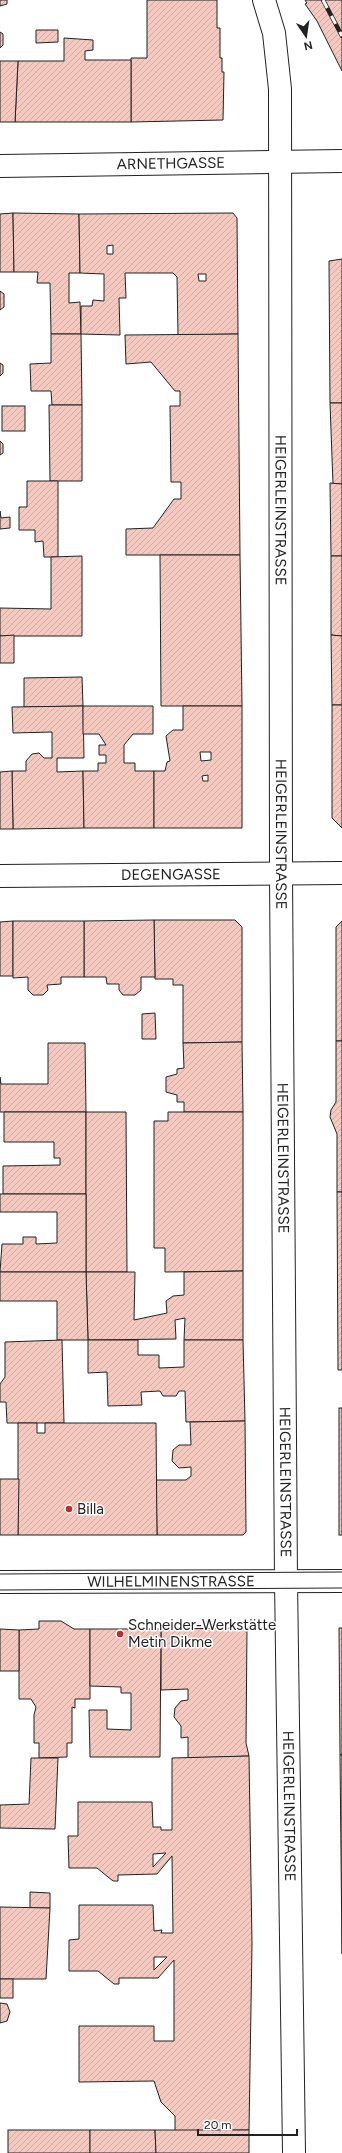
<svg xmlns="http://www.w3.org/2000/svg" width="342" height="2153" font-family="Figtree,sans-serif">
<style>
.building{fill:url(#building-hatch);stroke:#222;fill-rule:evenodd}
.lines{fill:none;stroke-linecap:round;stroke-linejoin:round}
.minor-casing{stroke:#222;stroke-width:24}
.tertiary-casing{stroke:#222;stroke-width:24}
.minor{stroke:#fff;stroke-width:22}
.tertiary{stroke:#fff;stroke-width:22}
.tram{stroke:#222;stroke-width:1}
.rail-casing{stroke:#222;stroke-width:4.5}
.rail{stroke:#fff;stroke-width:3;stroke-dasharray:9;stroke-linecap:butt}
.poi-dot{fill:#c62828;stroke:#fff;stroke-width:1.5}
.labels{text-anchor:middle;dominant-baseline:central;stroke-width:3;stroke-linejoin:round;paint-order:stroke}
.street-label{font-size:15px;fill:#222;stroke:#fff}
.poi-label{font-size:15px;fill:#222;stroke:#fff;text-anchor:start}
</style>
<defs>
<pattern id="building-hatch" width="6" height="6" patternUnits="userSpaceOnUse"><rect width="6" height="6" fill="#f3c9c0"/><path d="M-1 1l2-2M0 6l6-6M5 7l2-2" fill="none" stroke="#d0aca5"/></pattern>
</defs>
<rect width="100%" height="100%" fill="#fff"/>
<g class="building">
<polygon points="0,0 7,0 7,4 0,6"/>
<polygon points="147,0 217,0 217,28 220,28 220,58 222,58 222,72 224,72 223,120 131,122 131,58 147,58"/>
<polygon points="305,0 342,0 342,71 317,21 305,4 307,3"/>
<polygon points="36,30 58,30 58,42 36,43"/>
<polygon points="0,32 3,34 3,45 0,48"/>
<polygon points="64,38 93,40 93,50 85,51 85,60 131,60 131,122 15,122 18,61 64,61"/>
<polygon points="0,61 18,61 15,122 0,122"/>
<polygon points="13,213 14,272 0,272 0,214"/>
<polygon points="13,213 79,214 80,273 69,273 69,303 80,302 81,334 51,334 50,283 37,283 38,272 14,272"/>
<path d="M233 213 237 218 238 334 178 335 177 277 173 273H125L126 298H119L120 335 81 334V306H92L93 300 104 301V274L80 273 79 214ZM113 245V254H107V246ZM198 274H206V281H199Z"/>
<polygon points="342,259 342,403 330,403 329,261"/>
<polygon points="0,291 4,294 4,307 0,310"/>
<polygon points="51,334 81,334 82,405 52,405 51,391 31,391 30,364 51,363"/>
<polygon points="238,334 240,555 126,555 126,529 153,528 174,499 181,499 181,482 171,482 170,406 180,406 180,391 175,391 151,362 126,364 125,335"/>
<polygon points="0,363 3,365 3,373 0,376"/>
<polygon points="330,403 342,403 342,484 333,484"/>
<polygon points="49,405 82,405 82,481 50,481"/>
<rect x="2" y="406" width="23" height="25"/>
<polygon points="0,441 3,444 3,453 0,455"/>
<polygon points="27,481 58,481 58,557 44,557 43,541 35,542 35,530 19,530 19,507 27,507"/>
<polygon points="330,483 342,484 342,556 331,556"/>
<polygon points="0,511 1,518 10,517 10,528 0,529"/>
<polygon points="160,555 240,555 242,706 161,706"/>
<polygon points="82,556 82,636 0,636 0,608 51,609 51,557"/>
<polygon points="331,556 342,556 342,636 331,635"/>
<polygon points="14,635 14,663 0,663 0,636"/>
<polygon points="331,635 342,636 342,705 332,705"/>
<polygon points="82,677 83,706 24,707 24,678"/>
<polygon points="332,705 342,705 342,828 332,818"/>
<polygon points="83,706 84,758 57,758 57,772 83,771 84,828 13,829 12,771 26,771 26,761 32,754 39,753 44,758 52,758 52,732 13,733 12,707"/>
<polygon points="83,706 153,706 153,734 133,734 124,745 124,763 135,763 135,771 154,771 154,828 84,828 83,771 98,771 98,763 106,763 106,755 99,755 99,745 106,745 99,734 83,734"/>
<path d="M183 706H242V828H154V771H165L167 762 170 761 166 736 173 730H183ZM200 752H211V760L201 761ZM208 775V781H203L202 776Z"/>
<polygon points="12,771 13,829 0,829 0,772"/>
<polygon points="154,920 235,920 242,927 242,1042 183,1043 183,985 173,985 173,979 155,979"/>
<polygon points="154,920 155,977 141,977 141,990 135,995 123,995 119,990 119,984 107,984 106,977 84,977 84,921"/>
<polygon points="13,921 13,976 0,976 0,922"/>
<polygon points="13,921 84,921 84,977 61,977 61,984 47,985 48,990 43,995 33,995 28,990 28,977 13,978"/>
<polygon points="342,921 342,1041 336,1041 336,927"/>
<polygon points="155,1013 156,1039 142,1039 142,1014"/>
<polygon points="336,1041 342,1041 342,1192 337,1192 337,1134 330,1117 331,1110 336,1102"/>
<polygon points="242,1042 243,1112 184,1112 184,1102 177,1102 177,1095 166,1092 166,1077 177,1074 177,1069 184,1068 183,1043"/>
<polygon points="48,1043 85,1043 86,1112 0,1112 0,1077 1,1084 48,1084"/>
<polygon points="4,1112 86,1112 86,1194 3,1194 3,1166 60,1165 60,1158 54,1158 54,1142 4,1142"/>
<polygon points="86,1112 126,1112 127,1272 86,1272"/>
<polygon points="168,1112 243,1112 243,1271 165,1272 165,1248 154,1248 154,1121 168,1121"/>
<polygon points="337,1192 342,1192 342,1370 338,1370"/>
<polygon points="0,1194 86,1194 86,1272 0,1272 2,1244 23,1244 23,1237 36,1237 36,1244 57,1243 57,1212 0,1212"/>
<polygon points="243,1271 243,1340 184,1340 185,1318 175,1320 176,1339 88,1340 86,1272 135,1272 134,1320 167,1313 166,1301 173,1296 184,1295 184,1272"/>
<polygon points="0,1272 86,1272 88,1340 57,1340 57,1301 0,1301"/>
<polygon points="62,1340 64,1423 7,1423 6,1402 0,1402 0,1384 5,1377 5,1342"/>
<polygon points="88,1340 138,1340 138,1355 159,1355 159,1368 184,1367 184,1340 243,1340 245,1421 186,1422 185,1391 179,1391 176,1396 163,1396 160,1391 141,1392 142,1405 108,1406 107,1372 88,1373"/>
<rect x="339" y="1408" width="3" height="127"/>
<polygon points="245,1421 246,1532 243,1535 157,1535 156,1480 186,1480 191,1476 191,1467 179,1468 172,1461 173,1450 179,1445 191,1445 190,1422"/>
<polygon points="18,1423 37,1423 37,1433 45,1433 45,1423 156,1423 157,1535 18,1535"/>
<polygon points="0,1479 19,1479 18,1535 0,1535"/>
<polygon points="39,1621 61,1621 74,1629 90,1629 90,1699 75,1699 75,1708 72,1707 72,1743 67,1743 67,1757 39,1758 39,1743 34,1743 34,1715 36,1707 31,1699 19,1699 19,1630 39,1629"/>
<polygon points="247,1628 246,1743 249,1756 188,1758 188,1737 181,1738 181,1726 174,1717 175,1708 181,1701 188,1700 188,1689 161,1690 161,1629"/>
<polygon points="339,1628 342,1628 342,1755 340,1755"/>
<polygon points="0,1629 19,1630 19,1671 0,1671"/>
<polygon points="90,1629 161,1629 160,1757 90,1757 89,1710 107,1710 107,1729 131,1730 131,1693 121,1693 121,1687 90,1686"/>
<polygon points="340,1755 342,1755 342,1954"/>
<path d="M249 1756 252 1944 249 2130 175 2131V2116L161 2102 154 2081 79 2082V2026H154V2041H174V1960L158 1978H119V1984H114L98 1971H69V1940L79 1939V1905H153L154 1931 162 1930 161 1933H173L172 1856 157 1874 118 1875V1881H113L97 1868H69L68 1836H78V1802H152L153 1827H161V1830H172V1758ZM166 1853 153 1867V1854ZM154 1957H167L154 1970Z"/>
<polygon points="31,1758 58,1758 55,1829 0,1828 0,1805 29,1804"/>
<polygon points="30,1892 50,1893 50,1908 30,1908"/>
<polygon points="0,1907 50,1908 46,1979 0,1979"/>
<rect x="0" y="1979" width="13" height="19"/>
<polygon points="0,2003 7,2004 10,2012 7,2021 0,2023"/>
<rect x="8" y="2130" width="82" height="23"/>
<polygon points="90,2130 155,2130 156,2153 90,2153"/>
<polygon points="155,2130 249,2130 249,2153 156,2153"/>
</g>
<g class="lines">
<defs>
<g id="minor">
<path id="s1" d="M264 0 274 33 280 89 281 874 286 1580 294 2153"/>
<path id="s2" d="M0 166 342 161"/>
<path id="s3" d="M0 876 342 873"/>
</g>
<g id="tertiary">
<path id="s4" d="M0 1582 342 1581"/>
</g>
</defs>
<use href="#minor" class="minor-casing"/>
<use href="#tertiary" class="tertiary-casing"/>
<use href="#minor" class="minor"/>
<use href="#tertiary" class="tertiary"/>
<g class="tram">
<polyline points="0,1574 342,1572"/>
<polyline points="0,1590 342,1588"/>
</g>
<defs>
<polyline id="rail" points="323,0 342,36"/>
</defs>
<use href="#rail" class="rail-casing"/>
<use href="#rail" class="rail"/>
</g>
<g class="poi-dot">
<circle cx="69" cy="1509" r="4"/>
<circle cx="120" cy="1634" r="4"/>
</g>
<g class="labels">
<g class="street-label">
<text stroke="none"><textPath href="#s2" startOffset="171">ARNETHGASSE</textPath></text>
<text stroke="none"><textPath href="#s1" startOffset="512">HEIGERLEINSTRASSE</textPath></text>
<text stroke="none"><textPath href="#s1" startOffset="836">HEIGERLEINSTRASSE</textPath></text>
<text stroke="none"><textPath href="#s3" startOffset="171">DEGENGASSE</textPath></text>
<text stroke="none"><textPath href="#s1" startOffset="1160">HEIGERLEINSTRASSE</textPath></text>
<text stroke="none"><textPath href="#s1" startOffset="1484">HEIGERLEINSTRASSE</textPath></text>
<text stroke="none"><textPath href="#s4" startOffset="171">WILHELMINENSTRASSE</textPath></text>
<text stroke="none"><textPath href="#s1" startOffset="1808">HEIGERLEINSTRASSE</textPath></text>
</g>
<g class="poi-label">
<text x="77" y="1509">Billa</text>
<text x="128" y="1625">Schneider-Werkstätte<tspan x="128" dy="17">Metin Dikme</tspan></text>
</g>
</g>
<g transform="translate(306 36) rotate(167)" stroke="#ffffff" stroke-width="3" paint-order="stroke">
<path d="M0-3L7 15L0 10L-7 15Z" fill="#222222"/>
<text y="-6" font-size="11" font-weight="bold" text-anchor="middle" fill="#222222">N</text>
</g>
<path d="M198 2129v6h99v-6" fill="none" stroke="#222222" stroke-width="2"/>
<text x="204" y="2129" font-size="12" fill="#222222" stroke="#ffffff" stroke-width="3" paint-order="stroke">20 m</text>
</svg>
